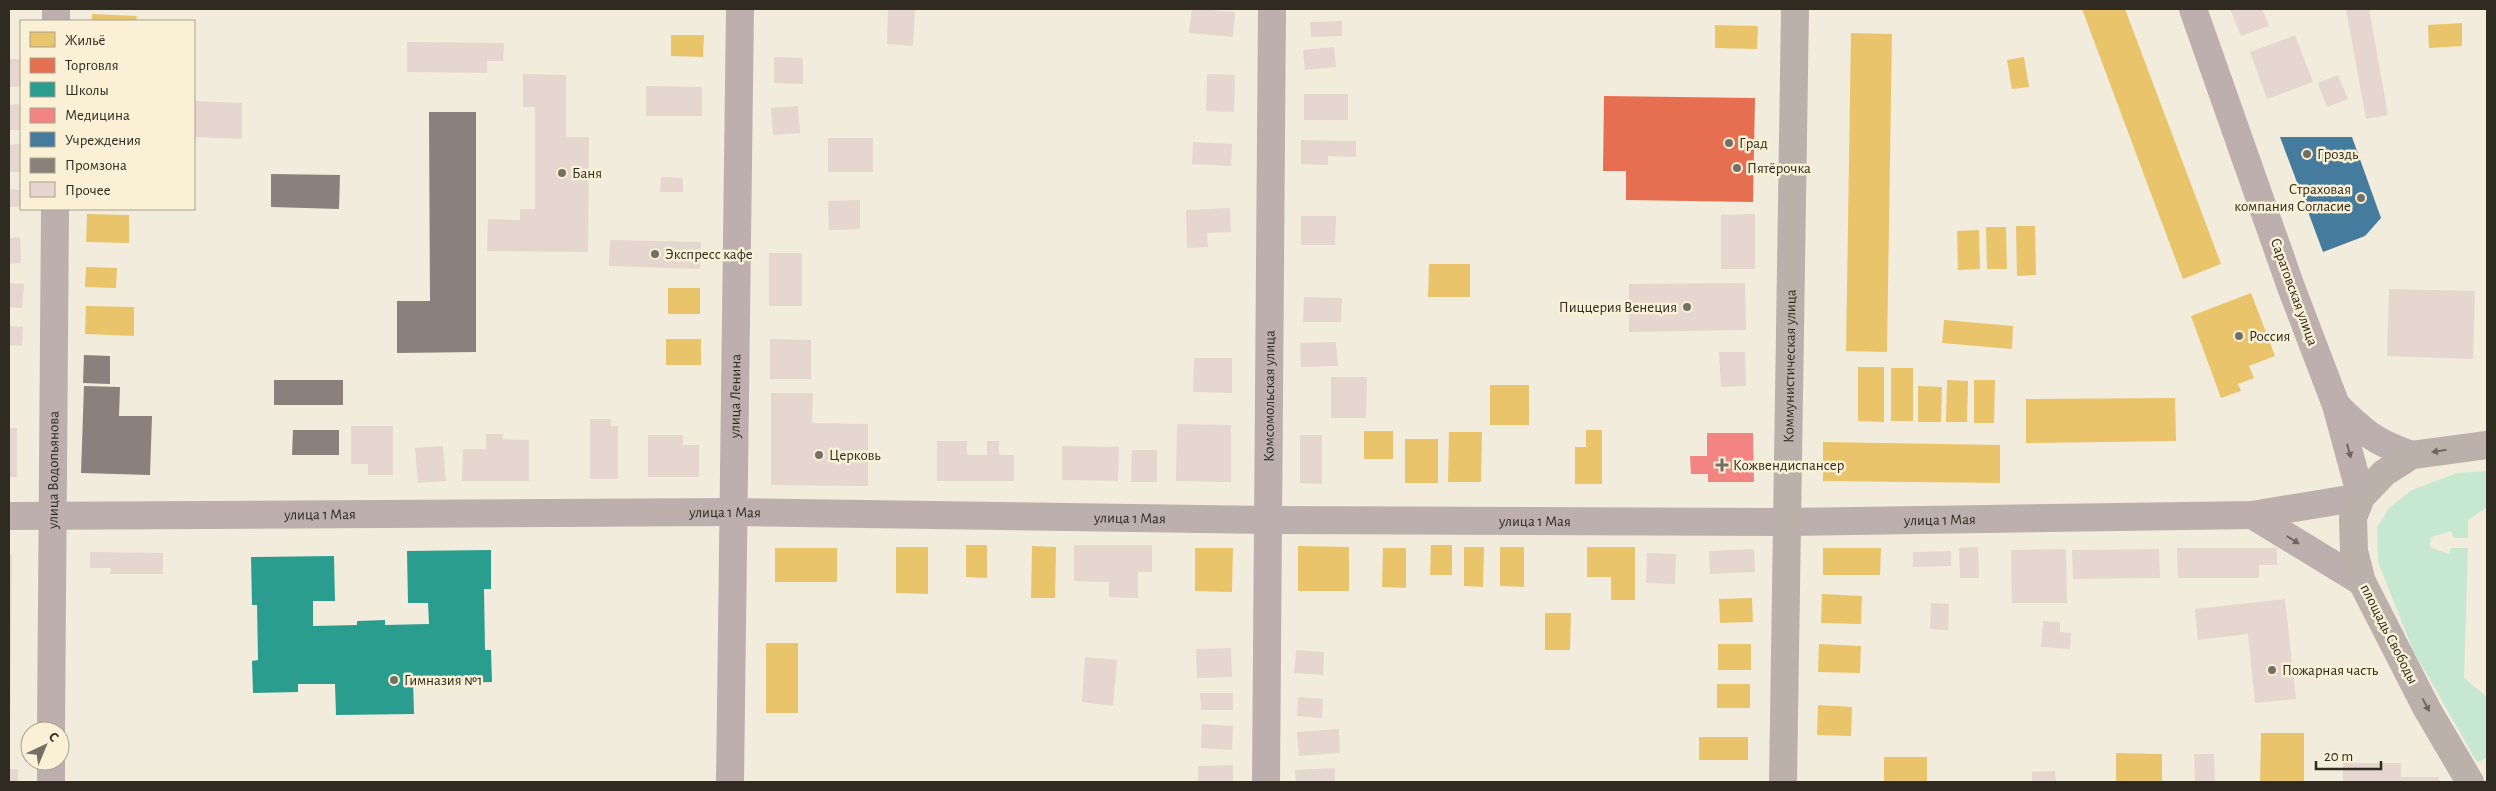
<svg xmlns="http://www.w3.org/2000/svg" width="2496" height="791" font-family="'Alegreya Sans',sans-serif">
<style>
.green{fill:#c7e8d0}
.homes{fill:#e9c46a}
.shops{fill:#e76f51}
.schools{fill:#2a9d8f}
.health{fill:#f28482}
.public{fill:#457b9d}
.industry{fill:#8a817c}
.building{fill:#e5d6cf}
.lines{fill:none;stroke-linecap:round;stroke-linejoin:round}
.minor{stroke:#bcafad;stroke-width:28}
.major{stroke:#bcb0ab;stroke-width:28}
.oneway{fill:#6e6660}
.oneway2{fill:#6e675f}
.poi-dot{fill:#736f63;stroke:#faf0d5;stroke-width:2}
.labels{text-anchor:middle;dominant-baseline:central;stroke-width:5;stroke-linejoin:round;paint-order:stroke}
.poi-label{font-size:15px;fill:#2f2b21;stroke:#faf0d5;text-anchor:start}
.street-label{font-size:15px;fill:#2f2b21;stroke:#faf0d5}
</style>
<rect width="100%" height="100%" fill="#f2ecdd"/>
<polygon class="green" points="2487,471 2487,507 2468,520 2468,538 2454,538 2451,531 2431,537 2430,547 2449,554 2451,548 2468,548 2464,678 2487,697 2487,758 2477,762 2413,650 2378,562 2377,527 2390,507 2412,490 2457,473"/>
<g class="homes">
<polygon points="2082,9 2125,9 2221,264 2183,279"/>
<polygon points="92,14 137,16 136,21 92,21"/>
<polygon points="2462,23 2462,46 2429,48 2428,25"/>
<polygon points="1715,25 1758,26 1757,49 1715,48"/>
<polygon points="1851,33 1892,34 1887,352 1846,351"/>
<polygon points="671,35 704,35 703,57 671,56"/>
<polygon points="2024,57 2029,87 2012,89 2007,60"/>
<polygon points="87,214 129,215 129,243 86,242"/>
<polygon points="2016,226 2035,226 2036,275 2017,276"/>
<polygon points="1986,227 2006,227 2007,269 1987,269"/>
<polygon points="1979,230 1980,269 1958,270 1957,231"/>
<polygon points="1429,264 1470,264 1470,297 1428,297"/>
<polygon points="86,267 117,268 116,288 85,287"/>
<rect x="668" y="288" width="32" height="26"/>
<polygon points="2251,293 2275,356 2249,366 2254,378 2238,384 2241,391 2221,398 2191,316"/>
<polygon points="86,306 134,307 134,336 85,334"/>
<polygon points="1944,320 2013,326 2012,349 1942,343"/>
<rect x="666" y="339" width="35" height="26"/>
<polygon points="1858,367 1884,367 1884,422 1858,421"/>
<rect x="1891" y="368" width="22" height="53"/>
<polygon points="1947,380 1968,381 1967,422 1946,422"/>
<polygon points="1974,380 1995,380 1994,423 1974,423"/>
<rect x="1490" y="385" width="39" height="40"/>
<polygon points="1918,386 1942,387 1941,422 1918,422"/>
<polygon points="2175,398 2176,441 2026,443 2026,399"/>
<polygon points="1586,430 1602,430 1602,484 1575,484 1575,447 1586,447"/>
<rect x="1364" y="431" width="29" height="28"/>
<polygon points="1449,432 1482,432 1481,482 1448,482"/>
<rect x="1405" y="439" width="33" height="44"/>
<polygon points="1823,442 2000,445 2000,483 1823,481"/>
<polygon points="966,545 987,545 987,578 966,577"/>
<polygon points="1431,545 1452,545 1452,575 1430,575"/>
<polygon points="1032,546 1056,547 1055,598 1031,598"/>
<polygon points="1298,546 1349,547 1349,591 1298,591"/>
<polygon points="896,547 928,547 928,594 896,593"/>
<polygon points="1464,547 1484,547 1483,587 1464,586"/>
<polygon points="1500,547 1524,547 1524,587 1500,586"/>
<polygon points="1587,547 1635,547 1635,600 1611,600 1611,577 1587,577"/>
<rect x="775" y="548" width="62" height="34"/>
<polygon points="1195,548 1233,548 1232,592 1195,591"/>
<polygon points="1383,548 1406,548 1406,588 1382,587"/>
<polygon points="1823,548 1881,548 1880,575 1823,575"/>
<polygon points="1822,594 1862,596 1861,624 1821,623"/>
<polygon points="1752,598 1753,622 1720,623 1719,599"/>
<polygon points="1545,613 1571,613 1570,650 1545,650"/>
<rect x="766" y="643" width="32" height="70"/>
<rect x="1718" y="644" width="33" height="26"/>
<polygon points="1819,644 1861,646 1860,673 1818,672"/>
<rect x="1717" y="684" width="33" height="24"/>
<polygon points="1818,705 1852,707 1851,736 1817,735"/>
<polygon points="2261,733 2304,733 2304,782 2260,782"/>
<rect x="1699" y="737" width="49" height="23"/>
<polygon points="2116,753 2162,754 2162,782 2116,782"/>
<rect x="1884" y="757" width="43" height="25"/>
</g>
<polygon class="shops" points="1604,96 1755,98 1753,202 1626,200 1626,171 1603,171"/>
<polygon class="schools" points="491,550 491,589 484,589 485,650 491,650 492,682 450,683 450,678 413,678 414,714 336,715 335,684 298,684 298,692 253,693 252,661 258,660 257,605 252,605 251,557 334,556 335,601 313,601 313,626 357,625 357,621 385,620 385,625 429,624 428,603 408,603 407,551"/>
<polygon class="health" points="1707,433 1753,433 1754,482 1708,482 1708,474 1691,474 1690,456 1707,456"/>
<polygon class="public" points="2280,137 2352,137 2381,218 2365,236 2323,252"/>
<g class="industry">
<polygon points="429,112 476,112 476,352 397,353 397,301 430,301"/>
<polygon points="271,174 340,175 339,209 271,207"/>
<polygon points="84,355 110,356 110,384 83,383"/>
<rect x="274" y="380" width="69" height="25"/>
<polygon points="84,386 120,387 119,416 152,416 150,475 81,473"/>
<polygon points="293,430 339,430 339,455 292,455"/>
</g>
<g class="building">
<polygon points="888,9 915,9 913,46 887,44"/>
<polygon points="1192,9 1235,12 1233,37 1189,33"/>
<polygon points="2230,9 2262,9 2269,26 2241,36"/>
<polygon points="2346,9 2369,9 2388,115 2366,119"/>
<polygon points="1342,21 1342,36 1311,37 1310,22"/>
<polygon points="2295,35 2313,82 2267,99 2250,52"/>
<polygon points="407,42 504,43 503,61 487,61 487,73 407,72"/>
<polygon points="1334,47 1336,67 1305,70 1303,50"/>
<polygon points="774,57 803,58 803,84 774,83"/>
<rect x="9" y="59" width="12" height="28"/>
<polygon points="523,74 566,75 566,137 589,137 588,252 487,251 488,219 520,220 520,209 535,209 535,107 523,107"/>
<polygon points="1207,74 1235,75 1234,112 1206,111"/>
<polygon points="2338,75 2348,99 2327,107 2318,83"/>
<polygon points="646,86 702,87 702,116 646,116"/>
<rect x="1304" y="94" width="44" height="26"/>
<polygon points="194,101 242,103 242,139 194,137"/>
<polygon points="21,104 21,130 9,130 9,105"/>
<polygon points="798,106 800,133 773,135 771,108"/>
<rect x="828" y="138" width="45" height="34"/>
<polygon points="1301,140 1356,141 1356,157 1328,156 1328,165 1301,164"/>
<polygon points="1193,142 1232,144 1231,166 1192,164"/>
<polygon points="20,144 21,172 9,172 9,145"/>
<polygon points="661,177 683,178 683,192 660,192"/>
<polygon points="9,189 21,190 21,207 9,207"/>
<polygon points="860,200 860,229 829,230 828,201"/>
<polygon points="1230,208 1231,232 1207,233 1208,247 1187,248 1186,210"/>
<polygon points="1755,214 1755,269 1721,269 1721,215"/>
<polygon points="1301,216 1336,216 1335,245 1301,245"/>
<polygon points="20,237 21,263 9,264 9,238"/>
<polygon points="610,240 701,242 700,269 609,266"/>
<rect x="769" y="253" width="33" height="53"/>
<polygon points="9,283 24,284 22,308 9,307"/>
<polygon points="1745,283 1746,330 1629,332 1629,284"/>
<polygon points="2389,289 2475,291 2473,359 2387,356"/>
<polygon points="1304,297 1342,298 1341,322 1303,322"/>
<polygon points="9,326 23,327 22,346 9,345"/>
<polygon points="770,339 811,340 811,379 770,379"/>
<polygon points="1336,342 1338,366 1301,367 1300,343"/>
<polygon points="1719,352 1745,352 1746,386 1721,387"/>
<polygon points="1194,358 1232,358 1232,393 1193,392"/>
<polygon points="1331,377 1367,377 1366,418 1331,418"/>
<polygon points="771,393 813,393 812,423 868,424 868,486 771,485"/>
<polygon points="590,419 611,419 611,426 618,426 618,479 590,479"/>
<polygon points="1177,424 1231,425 1231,482 1176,481"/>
<polygon points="351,426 393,426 393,475 368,475 368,464 351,464"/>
<rect x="9" y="428" width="8" height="49"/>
<polygon points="486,434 503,434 503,439 529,440 529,481 462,481 463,449 486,449"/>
<polygon points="648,435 683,435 683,445 699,445 699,477 648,477"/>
<polygon points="1300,435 1322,435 1322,484 1300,483"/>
<polygon points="937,441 967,441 967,455 987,455 987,441 999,441 999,455 1014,455 1014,481 937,481"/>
<polygon points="443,446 446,481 418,483 415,448"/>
<polygon points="1062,446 1119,447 1118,481 1062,480"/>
<polygon points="1132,450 1157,450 1157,482 1131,482"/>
<polygon points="1074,545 1152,545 1152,572 1138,572 1138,598 1109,597 1109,582 1074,581"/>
<polygon points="1978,547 1979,578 1960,578 1959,548"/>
<polygon points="2177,548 2277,548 2277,565 2259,565 2259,578 2178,578"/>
<polygon points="1754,549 1755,572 1710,574 1709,551"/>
<polygon points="2066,549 2067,603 2012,603 2011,550"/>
<polygon points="2159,549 2160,578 2073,579 2072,550"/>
<polygon points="1951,551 1951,566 1913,567 1913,552"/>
<polygon points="90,552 163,553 163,574 110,574 111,568 90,568"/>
<polygon points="1647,553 1676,554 1675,584 1646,583"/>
<polygon points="9,555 12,555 10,723 9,723"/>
<polygon points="2285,599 2296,699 2255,703 2248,634 2198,640 2195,609"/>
<polygon points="1931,603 1949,604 1948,630 1930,629"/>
<polygon points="2043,621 2060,622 2060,632 2071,633 2070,649 2041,647"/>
<polygon points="1231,648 1232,677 1197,678 1196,649"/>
<polygon points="1296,650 1324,652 1323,675 1294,673"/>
<polygon points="1085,657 1117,660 1113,706 1082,702"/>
<polygon points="1200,693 1233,693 1233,710 1201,710"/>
<polygon points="1298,697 1323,699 1322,718 1297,716"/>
<polygon points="1202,724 1233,726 1232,750 1201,748"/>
<polygon points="1339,729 1340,753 1299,756 1297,732"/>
<polygon points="2194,754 2214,754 2215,782 2195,782"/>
<polygon points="2343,763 2401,763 2401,777 2439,777 2439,782 2343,782"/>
<polygon points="1233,765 1233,782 1198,782 1198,766"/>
<polygon points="1335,768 1335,782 1296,782 1295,770"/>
<rect x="9" y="769" width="9" height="13"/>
<polygon points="2055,771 2056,782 2032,782 2032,772"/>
</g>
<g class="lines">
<g class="minor">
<polyline points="56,21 56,9"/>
<path d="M2337 406C2364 433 2375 442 2412 455"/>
<polyline points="2252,515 2362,582"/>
<path id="s1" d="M9 516 733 512 1268 520 1788 522 2252 515 2361 497 2336 405 2291 287 2193 9"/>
<path id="s2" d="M51 731 55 209"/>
<polyline points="51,782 51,761"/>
<path id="s3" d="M730 782 740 9"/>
<path id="s4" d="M1266 782 1272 9"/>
</g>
<g class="major">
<path id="s5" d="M1783 782 1795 9"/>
<polyline points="2470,782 2427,709 2362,582 2354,551 2353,518 2361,497 2384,473 2412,455 2487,445"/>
</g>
</g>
<defs><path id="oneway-solid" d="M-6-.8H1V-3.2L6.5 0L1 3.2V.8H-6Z" transform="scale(1.25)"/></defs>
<g class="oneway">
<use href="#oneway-solid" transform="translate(2349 451) rotate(75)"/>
<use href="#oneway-solid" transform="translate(2293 540) rotate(32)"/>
</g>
<g class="oneway2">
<use href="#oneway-solid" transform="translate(2439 451) rotate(171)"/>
<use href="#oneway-solid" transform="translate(2426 705) rotate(62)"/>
</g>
<g class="poi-dot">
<circle cx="1729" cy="143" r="5"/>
<circle cx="2307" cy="154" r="5"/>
<circle cx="1737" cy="168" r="5"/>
<circle cx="562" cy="173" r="5"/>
<circle cx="2361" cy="198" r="5"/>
<circle cx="655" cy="254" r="5"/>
<circle cx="1687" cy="307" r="5"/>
<circle cx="2239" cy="336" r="5"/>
<circle cx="819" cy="455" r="5"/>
<path d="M1719.5 457.5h5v5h5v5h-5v5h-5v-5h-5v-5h5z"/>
<circle cx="2272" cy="670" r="5"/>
<circle cx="394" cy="680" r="5"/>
</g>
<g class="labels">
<g class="poi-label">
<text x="1739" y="143">Град</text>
<text x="2317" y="154">Гроздь</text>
<text x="1747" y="168">Пятёрочка</text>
<text x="572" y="173">Баня</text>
<text x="2351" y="189" text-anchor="end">Страховая<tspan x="2351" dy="17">компания Согласие</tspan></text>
<text x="665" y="254">Экспресс кафе</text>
<text x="1677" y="307" text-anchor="end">Пиццерия Венеция</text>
<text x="2249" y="336">Россия</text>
<text x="829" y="455">Церковь</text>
<text x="1733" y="465">Кожвендиспансер</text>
<text x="2282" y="670">Пожарная часть</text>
<text x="404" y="680">Гимназия №1</text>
</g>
<g class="street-label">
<text transform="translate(2294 292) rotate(70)">Саратовская улица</text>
<text stroke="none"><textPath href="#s5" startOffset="416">Коммунистическая улица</textPath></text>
<text stroke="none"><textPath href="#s3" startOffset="386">улица Ленина</textPath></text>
<text stroke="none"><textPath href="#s4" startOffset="386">Комсомольская улица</textPath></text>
<text stroke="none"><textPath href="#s2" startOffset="261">улица Водопьянова</textPath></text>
<text stroke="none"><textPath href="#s1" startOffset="716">улица 1 Мая</textPath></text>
<text stroke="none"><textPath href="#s1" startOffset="311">улица 1 Мая</textPath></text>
<text stroke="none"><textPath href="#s1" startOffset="1121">улица 1 Мая</textPath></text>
<text stroke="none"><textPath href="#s1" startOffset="1931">улица 1 Мая</textPath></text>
<text stroke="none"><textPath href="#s1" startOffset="1526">улица 1 Мая</textPath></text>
<text transform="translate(2389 634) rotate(63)">площадь Свободы</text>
</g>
</g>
<rect width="2496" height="791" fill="none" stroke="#2f2b21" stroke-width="20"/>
<rect x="20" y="20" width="175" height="190" fill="#faf0d5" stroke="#a9a18d"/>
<rect x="30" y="32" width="25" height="15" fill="#e9c46a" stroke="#a9a18d"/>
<text x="65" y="45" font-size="15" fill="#2f2b21">Жильё</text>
<rect x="30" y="58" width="25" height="15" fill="#e76f51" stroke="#a9a18d"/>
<text x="65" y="70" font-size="15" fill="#2f2b21">Торговля</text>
<rect x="30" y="82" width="25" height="15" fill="#2a9d8f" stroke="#a9a18d"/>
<text x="65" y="95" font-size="15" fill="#2f2b21">Школы</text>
<rect x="30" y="108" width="25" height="15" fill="#f28482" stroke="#a9a18d"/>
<text x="65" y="120" font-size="15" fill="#2f2b21">Медицина</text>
<rect x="30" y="132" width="25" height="15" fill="#457b9d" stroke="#a9a18d"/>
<text x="65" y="145" font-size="15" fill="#2f2b21">Учреждения</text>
<rect x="30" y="158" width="25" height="15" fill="#8a817c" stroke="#a9a18d"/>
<text x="65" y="170" font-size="15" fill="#2f2b21">Промзона</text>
<rect x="30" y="182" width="25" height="15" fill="#e5d6cf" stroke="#a9a18d"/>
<text x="65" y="195" font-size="15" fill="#2f2b21">Прочее</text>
<g transform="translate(45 746) rotate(44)"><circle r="24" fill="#faf0d5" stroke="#a9a18d"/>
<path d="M0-4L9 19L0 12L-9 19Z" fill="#736f63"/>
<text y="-8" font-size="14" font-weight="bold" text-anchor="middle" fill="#2f2b21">С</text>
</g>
<path d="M2316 761v8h65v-8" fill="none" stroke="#2f2b21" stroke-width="2.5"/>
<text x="2324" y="761" font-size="15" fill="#2f2b21" stroke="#faf0d5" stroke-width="4" paint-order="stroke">20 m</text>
</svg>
